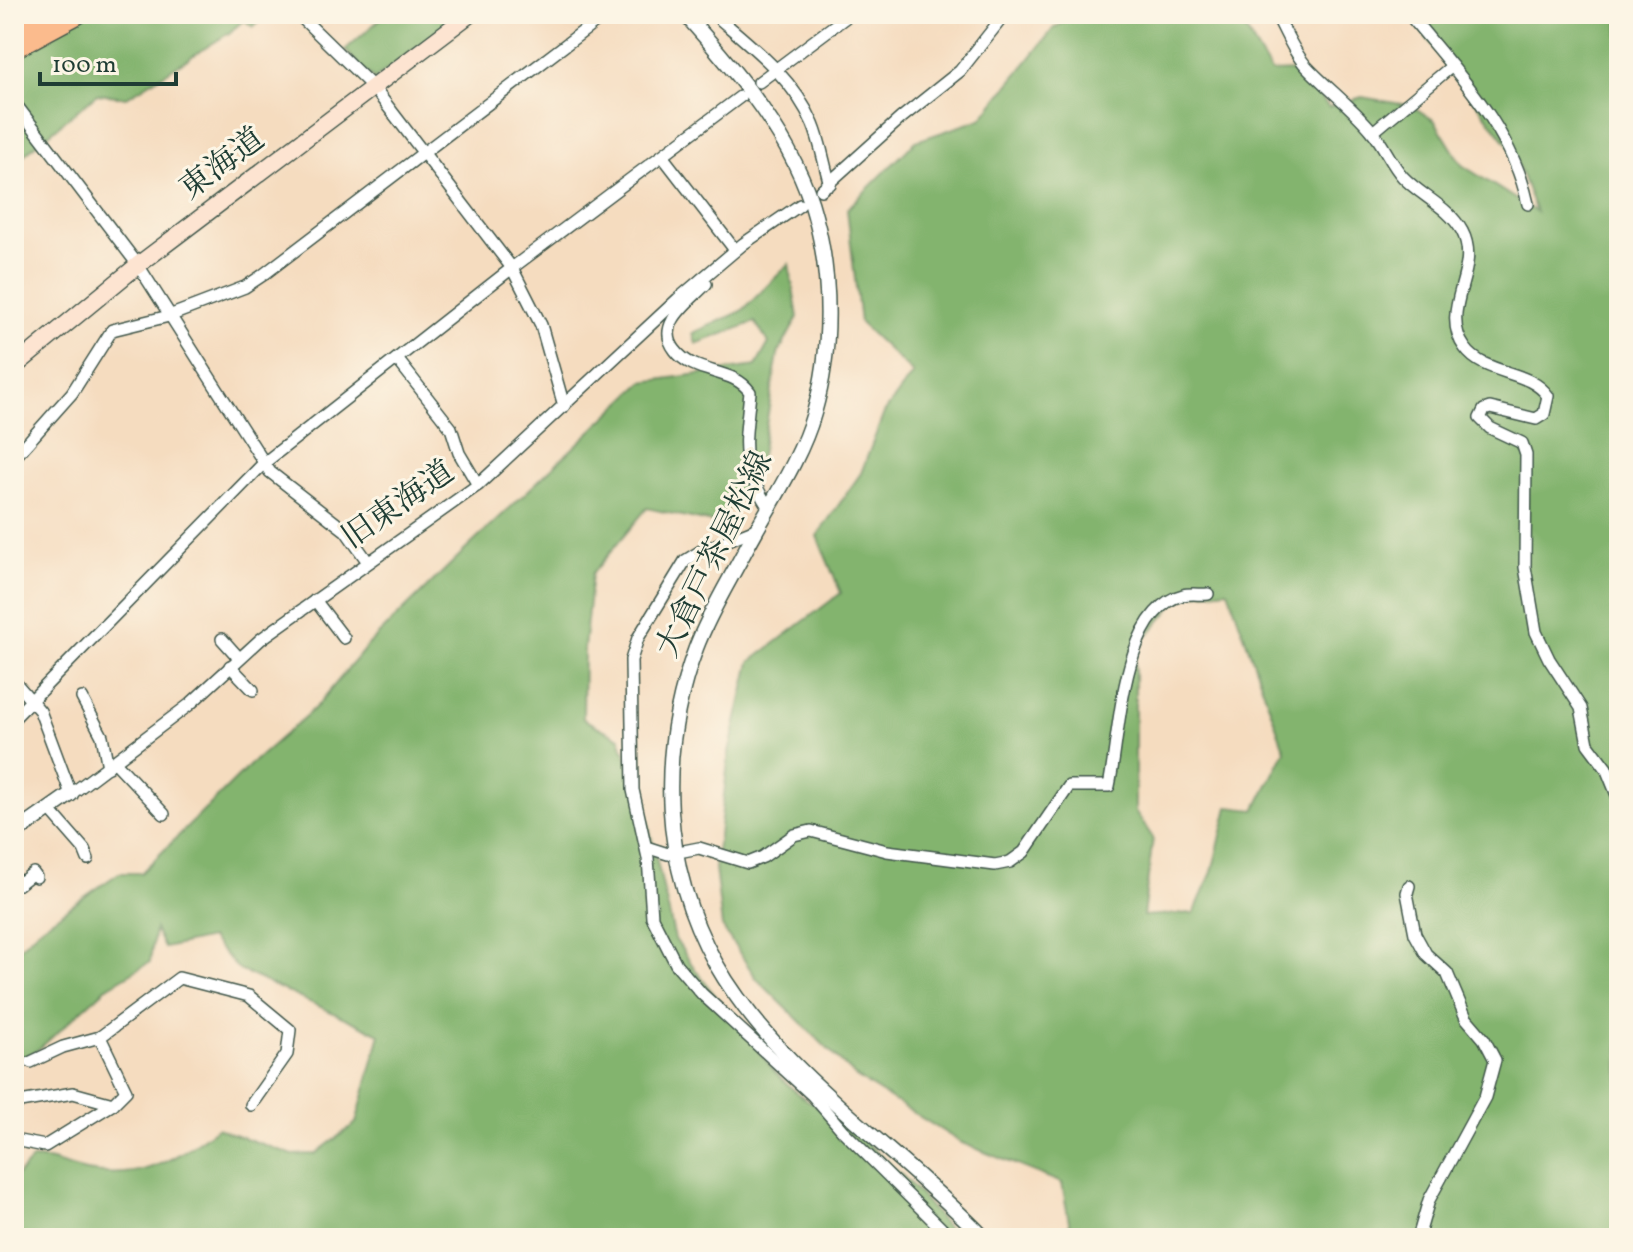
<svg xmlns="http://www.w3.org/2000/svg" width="1633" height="1252" font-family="Vollkorn,'Noto Serif JP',serif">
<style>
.forest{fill:#83b46e;stroke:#517851;stroke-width:2;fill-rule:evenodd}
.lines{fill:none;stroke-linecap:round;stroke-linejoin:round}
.minor-casing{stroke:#3f5549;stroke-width:14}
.tertiary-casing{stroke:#3f5549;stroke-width:17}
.secondary-casing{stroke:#3f5549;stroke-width:19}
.motorway-casing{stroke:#3f5549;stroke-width:23}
.minor{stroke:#fff;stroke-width:11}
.tertiary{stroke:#fff;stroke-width:14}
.secondary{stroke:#fde4d1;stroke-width:16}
.motorway{stroke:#fbbb8d;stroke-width:20}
.labels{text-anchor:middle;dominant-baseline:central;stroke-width:6;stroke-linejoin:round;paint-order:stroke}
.street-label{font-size:32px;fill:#1f3d34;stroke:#fcf5e5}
</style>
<rect width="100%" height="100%" fill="#fcf5e5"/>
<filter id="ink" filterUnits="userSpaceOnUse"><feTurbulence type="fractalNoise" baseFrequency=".0125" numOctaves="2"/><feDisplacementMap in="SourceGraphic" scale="16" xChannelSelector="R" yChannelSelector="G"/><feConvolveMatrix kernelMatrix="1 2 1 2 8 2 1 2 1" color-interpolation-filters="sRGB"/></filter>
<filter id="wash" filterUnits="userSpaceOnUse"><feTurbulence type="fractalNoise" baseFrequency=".006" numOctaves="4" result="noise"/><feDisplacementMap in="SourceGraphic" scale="32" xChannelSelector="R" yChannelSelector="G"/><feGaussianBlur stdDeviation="1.8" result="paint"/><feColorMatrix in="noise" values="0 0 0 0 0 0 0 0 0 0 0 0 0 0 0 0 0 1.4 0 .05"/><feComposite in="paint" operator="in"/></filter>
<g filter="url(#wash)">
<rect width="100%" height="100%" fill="#f5dcbf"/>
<g class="forest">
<polygon points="84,14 267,14 253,27 244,20 229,33 127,97 97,94 14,163 14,55"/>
<polygon points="386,14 460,14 374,80 345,50"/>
<path d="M1078 14H1236L1271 72 1296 71 1329 107 1362 97 1412 106 1435 121 1462 165 1536 212 1512 150 1409 14H1619V1238H1072L1062 1183 962 1143 856 1077 757 979 722 927 715 868 729 753 750 662 841 593 817 536 861 473 884 413 913 373 860 323 847 209 916 141 981 119 1054 28ZM1228 590 1285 751 1255 810 1228 807 1212 872 1194 913 1143 916 1153 838 1135 811V650L1182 595Z"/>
<path d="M789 264 798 317 778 354 761 455 718 524 647 508 592 574 584 648 583 719 620 738 647 818 675 939 697 972 775 1072 797 1093 853 1130 908 1181 956 1238H14V1179L32 1159C52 1158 66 1167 86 1171 142 1181 173 1161 217 1128L293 1155 315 1154 356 1123 380 1034 239 970 210 938 164 948 155 929 150 962 109 986 40 1048 14 1063V953L41 927 119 873H141L251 764 317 706 368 645 462 553 643 382 756 366 769 343 755 322 696 344 693 333 742 311Z"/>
</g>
</g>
<g filter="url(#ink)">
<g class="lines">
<defs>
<g id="minor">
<polyline points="298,14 373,87 512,268 541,325 564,406"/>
<path d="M714 14C751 46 793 77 813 124 821 143 824 165 830 184"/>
<path d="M1276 14C1285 31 1294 53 1307 67 1328 89 1353 108 1372 131 1384 145 1391 164 1403 177 1421 196 1449 207 1462 231 1483 270 1437 309 1465 348 1485 376 1529 369 1548 396L1544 414 1536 419 1490 408 1484 410 1480 418 1490 428 1522 443 1526 455 1525 567 1536 632 1549 659 1581 708 1588 744 1606 768 1619 800"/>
<path d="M1409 14C1457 73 1512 128 1528 204"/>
<polyline points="759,82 850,14"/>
<polyline points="14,102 138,265 270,472 346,531 368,562"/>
<polyline points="1373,132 1452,66"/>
<polyline points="663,157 735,250"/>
<polyline points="821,190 901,118 960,71 1005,14"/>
<path d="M702 279 706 284C689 302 655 324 675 350 694 376 733 367 750 392 745 445 738 461 769 508"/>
<polyline points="397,359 451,428 459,453 478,485"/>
<polyline points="14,458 72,393 112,330 169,316 245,287 263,275 606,14"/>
<polyline points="758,528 701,551 685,561 638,638 631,660 633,790 648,858 652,917 676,964 702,994 812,1095 843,1131 951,1238"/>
<polyline points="315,600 344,638"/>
<polyline points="222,639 239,658"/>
<polyline points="230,666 253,690"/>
<polyline points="14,681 40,711 71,794 189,705 261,639 478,485 678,299 743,244 800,205"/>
<polyline points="82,698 102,736 108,767"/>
<polyline points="14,718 264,463 512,268 740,97"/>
<polyline points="115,762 164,814"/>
<polyline points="49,809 84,849 88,859"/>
<path d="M646 847 668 854 699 848 748 863 763 857 794 835 811 831 887 851 995 865 1010 862 1024 852 1069 786H1109C1120 736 1121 610 1183 595 1191 593 1201 595 1208 594"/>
<polyline points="14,877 19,884 33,873 36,877"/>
<polyline points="1409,886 1407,893 1415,934 1426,954 1447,973 1466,1018 1484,1039 1495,1060 1485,1097 1429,1200 1418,1238"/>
<polyline points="31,1062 63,1047 100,1037"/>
<polyline points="14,1103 73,1093 113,1104"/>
<polyline points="14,1140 45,1146 113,1104 126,1091 100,1037 179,978 249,996 290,1030 287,1054 251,1105"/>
</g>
<g id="tertiary">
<path d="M685 14C735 70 796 141 815 216 832 278 832 351 814 413 801 459 770 504 747 547 730 580 709 613 696 648 657 752 661 866 716 964 778 1073 899 1149 984 1238"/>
<polyline points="14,834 71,794"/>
</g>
<polyline id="secondary" points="14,367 138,265 470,14"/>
<g id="motorway">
<polyline points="14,29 42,14"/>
<polyline points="14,48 77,14"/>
</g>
</defs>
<use href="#minor" class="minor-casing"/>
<use href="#tertiary" class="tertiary-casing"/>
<use href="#secondary" class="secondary-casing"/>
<use href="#motorway" class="motorway-casing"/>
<use href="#minor" class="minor"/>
<use href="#tertiary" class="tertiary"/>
<use href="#secondary" class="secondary"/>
<use href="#motorway" class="motorway"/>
</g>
</g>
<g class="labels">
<g class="street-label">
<text transform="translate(223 165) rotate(-37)">東海道</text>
<text transform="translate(399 506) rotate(-35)">旧東海道</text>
<text transform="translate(716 555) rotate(-64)">大倉戸茶屋松線</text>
</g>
</g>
<rect width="1633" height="1252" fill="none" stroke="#fcf5e5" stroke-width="48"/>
<path d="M40 72v12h136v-12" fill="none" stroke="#1f3d34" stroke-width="4"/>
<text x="52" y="72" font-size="24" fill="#1f3d34" stroke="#fcf5e5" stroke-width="6" paint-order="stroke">100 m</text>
</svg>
